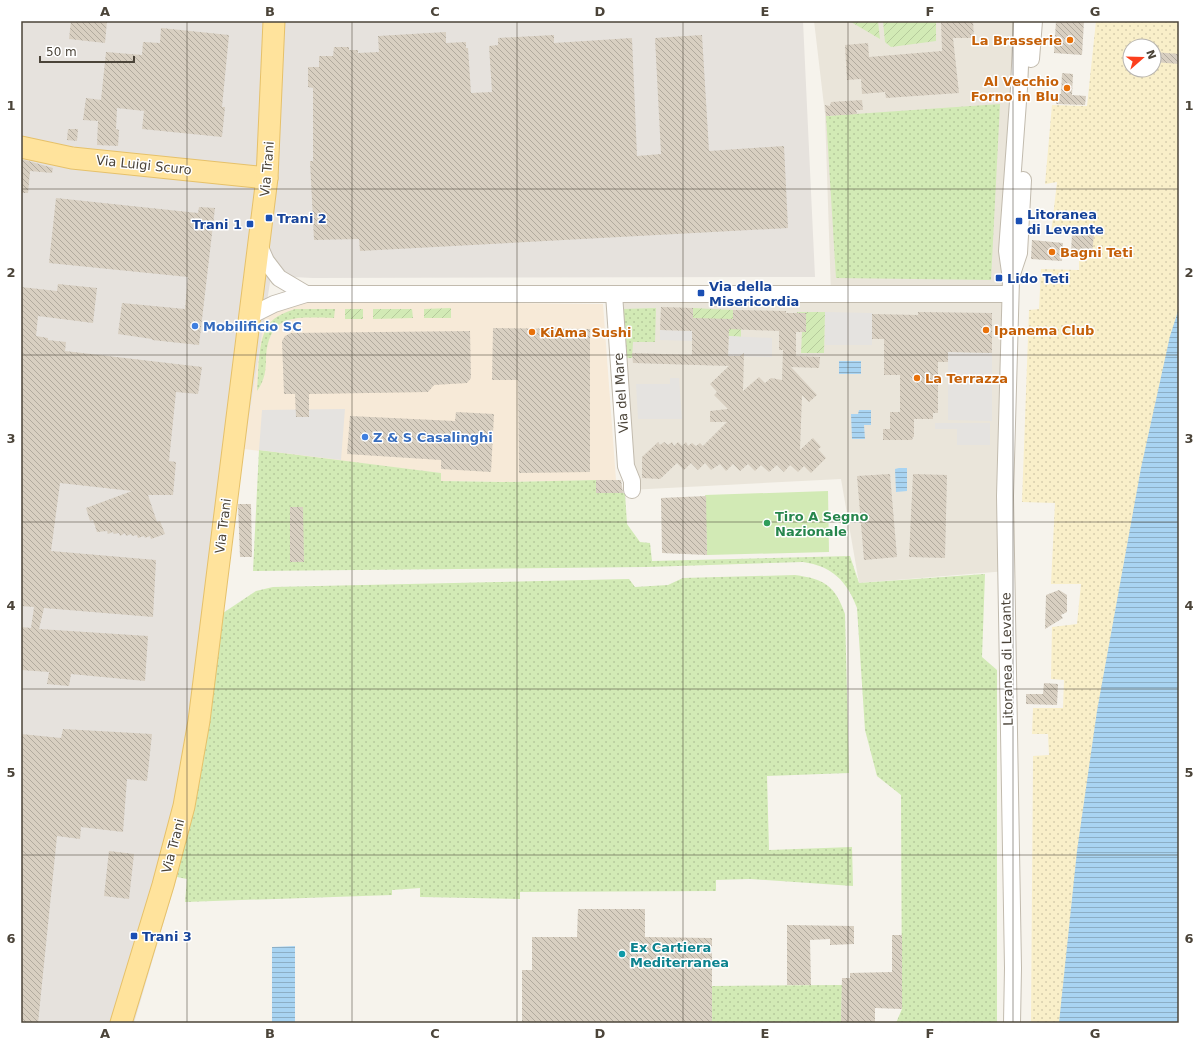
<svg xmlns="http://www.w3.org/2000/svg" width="1200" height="1044" font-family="'DejaVu Sans',sans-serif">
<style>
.residential{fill:#eae5da}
.commercial{fill:#f7ead8}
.industrial{fill:#e6e2dd}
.grass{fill:url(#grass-dots)}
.sand{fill:url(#sand-dots);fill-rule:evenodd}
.garden{fill:url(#garden-furrows)}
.pitch{fill:#d2eab5}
.parking{fill:#e5e3e0}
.water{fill:url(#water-rules)}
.building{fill:url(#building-back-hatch);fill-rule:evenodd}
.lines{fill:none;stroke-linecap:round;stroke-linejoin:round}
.minor-casing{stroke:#c2bbae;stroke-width:18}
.major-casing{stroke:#e6c16a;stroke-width:23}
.minor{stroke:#fff;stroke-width:16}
.major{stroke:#ffe39c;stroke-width:21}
.grid{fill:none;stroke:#4b4439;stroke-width:1;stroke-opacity:0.55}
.food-dot{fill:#e8710a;stroke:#fff;stroke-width:1.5}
.transit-dot{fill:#1a4fb4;stroke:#fff;stroke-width:1.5}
.shop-dot{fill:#3f7fe0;stroke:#fff;stroke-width:1.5}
.leisure-dot{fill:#2e9e5b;stroke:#fff;stroke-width:1.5}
.culture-dot{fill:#0f9aa8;stroke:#fff;stroke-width:1.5}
.labels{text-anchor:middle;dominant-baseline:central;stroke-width:3;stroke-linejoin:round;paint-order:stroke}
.food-label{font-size:13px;font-weight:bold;fill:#c56008;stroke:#fff;text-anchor:start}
.street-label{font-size:13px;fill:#4b4439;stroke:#fff}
.transit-label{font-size:13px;font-weight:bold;fill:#164399;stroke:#fff;text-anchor:start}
.shop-label{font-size:13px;font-weight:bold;fill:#366cbe;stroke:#fff;text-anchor:start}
.leisure-label{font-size:13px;font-weight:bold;fill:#27864d;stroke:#fff;text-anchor:start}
.culture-label{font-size:13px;font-weight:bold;fill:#0d838f;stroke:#fff;text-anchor:start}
.neatline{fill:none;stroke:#4b4439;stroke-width:1.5}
.grid-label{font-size:13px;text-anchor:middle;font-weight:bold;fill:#4b4439}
</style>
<defs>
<pattern id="grass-dots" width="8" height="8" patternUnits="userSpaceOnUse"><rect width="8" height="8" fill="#d2eab5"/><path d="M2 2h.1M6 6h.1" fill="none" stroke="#b6ca9c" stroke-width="1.8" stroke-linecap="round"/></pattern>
<pattern id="sand-dots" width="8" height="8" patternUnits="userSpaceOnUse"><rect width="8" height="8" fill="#f9efc9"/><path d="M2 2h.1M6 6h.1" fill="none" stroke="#d7cead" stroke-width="1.8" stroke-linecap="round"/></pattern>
<pattern id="garden-furrows" width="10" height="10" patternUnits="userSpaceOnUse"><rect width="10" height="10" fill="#d2eab5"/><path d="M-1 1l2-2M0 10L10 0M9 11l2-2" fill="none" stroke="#b6ca9c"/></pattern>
<pattern id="water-rules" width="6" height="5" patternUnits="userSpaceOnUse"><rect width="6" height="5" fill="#a9d4f2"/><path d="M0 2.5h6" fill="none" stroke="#8caec5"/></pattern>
<pattern id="building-back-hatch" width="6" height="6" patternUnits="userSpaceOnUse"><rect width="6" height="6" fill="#d8cfc1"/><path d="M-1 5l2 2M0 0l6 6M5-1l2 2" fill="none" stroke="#b1aa9e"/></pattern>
</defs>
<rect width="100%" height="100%" fill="#f6f3ec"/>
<polygon class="residential" points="814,21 1033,21 1010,293 1007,571 859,583 841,479 629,490 613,294 831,294 825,114"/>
<polygon class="commercial" points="298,301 603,304 616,480 503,482 440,481 440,473 244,449 264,319 279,309"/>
<polygon class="industrial" points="21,21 803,21 815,277 313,278 271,276 244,449 197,794 177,877 134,1023 21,1023"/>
<g class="grass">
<polygon points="1000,104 991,280 836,278 826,116"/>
<polygon points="656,308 655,342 633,342 632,358 627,358 623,309"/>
<path d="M295 309H335L334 318C299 318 270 311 266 356 266 370 265 380 257 391 259 371 257 341 269 324 275 316 286 312 295 309Z"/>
<path d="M259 450 441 473V481L503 482 596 480 597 493H625L627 524 640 542 650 543 652 561 850 556 859 583 985 574 982 657 997 670V1023H896L902 1009 901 795 877 776 865 730 857 608C847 581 832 566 803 562L647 567 253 571Z"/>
<path d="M795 575C824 579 835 585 845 614L849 773 767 776 769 850 852 847 853 886 750 879 716 880V891L520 892V899L420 897V888L392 890V895L185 902 187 879 177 877 197 794 223 613 256 591 273 587 629 579 635 587 668 585 683 578Z"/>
<polygon points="842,985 841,1023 712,1023 712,986"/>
</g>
<path class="sand" d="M1096 21H1179V329L1061 1023H1031L1033 756 1049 755 1048 734H1032L1033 708H1063L1064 680 1051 679 1052 627 1077 624 1081 584H1051L1055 503 1022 502 1029 310 1039 309 1041 269 1079 270V233L1051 234 1057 182 1045 184 1052 105 1087 106ZM1130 46H1154V70H1130Z"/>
<g class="garden">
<polygon points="860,21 878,21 880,39 851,22"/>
<polygon points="883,21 936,21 936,41 891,47 885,42"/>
<polygon points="451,308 451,318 424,318 424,309"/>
<polygon points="693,308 733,310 733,327 741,327 741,337 729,336 693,318"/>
<rect x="345" y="309" width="18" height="10"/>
<polygon points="373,309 412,309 413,318 373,319"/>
<polygon points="797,312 825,312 824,353 801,353 802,332"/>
</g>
<polygon class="pitch" points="828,491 829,552 707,555 705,495"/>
<g class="parking">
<polygon points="825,312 872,313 872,345 825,345"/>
<polygon points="660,330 692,331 692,341 660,340"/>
<polygon points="729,336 772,338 772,357 728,356"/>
<polygon points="948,352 992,353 992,421 948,420"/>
<polygon points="670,378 679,378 682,419 638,419 636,384 670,384"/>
<polygon points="345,409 341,460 259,450 262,410"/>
<polygon points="935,423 990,423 990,445 957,445 957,429 935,429"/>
</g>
<g class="water">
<polygon points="1179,308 1179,1023 1059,1023 1077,851 1097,711 1141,468 1170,336"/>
<rect x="839" y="361" width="22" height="13"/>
<polygon points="859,410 871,410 871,425 864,425 865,439 852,439 851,414 858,414"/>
<polygon points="899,468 907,468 907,491 896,492 895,469"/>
<polygon points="295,946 295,1023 272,1023 272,947"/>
</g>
<g class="building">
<polygon points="71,21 107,21 105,43 69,39"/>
<polygon points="941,21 973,21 974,38 953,38 959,93 886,98 885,92 862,94 861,79 847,80 845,45 868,43 869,57 942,51"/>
<polygon points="1056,21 1084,21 1082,55 1054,53"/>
<polygon points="161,28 229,35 222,107 225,107 222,137 142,129 144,111 117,108 116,129 119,130 118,146 97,145 98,121 83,120 86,98 101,100 106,52 142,55 143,42 160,43"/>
<polygon points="446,32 446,43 466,42 466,48 468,48 471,93 492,92 489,46 498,45 498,38 554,35 554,43 632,38 637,156 661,154 655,38 702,35 709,151 784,146 788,228 360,251 359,239 314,240 310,161 313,161 313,88 308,87 308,67 319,67 319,56 333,56 334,47 349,47 349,50 358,50 358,53 379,52 378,36"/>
<polygon points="1154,52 1179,54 1179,64 1154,62"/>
<polygon points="1062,73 1073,74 1072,95 1086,96 1085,105 1056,104 1056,94 1061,94"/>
<polygon points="862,100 863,110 856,110 857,114 826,116 825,105 830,106 831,102"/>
<polygon points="68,129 78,129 77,141 67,140"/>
<polygon points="21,159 53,168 52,173 30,171 28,193 21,193"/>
<polygon points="56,198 198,213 199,207 215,208 199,345 152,340 152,339 118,334 122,303 185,309 188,277 49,263"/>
<polygon points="1072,234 1094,234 1092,254 1071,253"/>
<polygon points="1032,240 1063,243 1062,261 1031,259"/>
<polygon points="58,284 97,288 93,323 38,316 36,336 48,338 48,340 66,342 65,351 202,367 198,394 176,392 169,461 176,462 173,495 148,495 157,522 160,521 165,534 151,539 150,536 145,538 144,536 138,538 137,535 132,536 131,534 126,536 125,533 120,536 119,533 114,534 113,532 108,534 107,531 97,532 93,520 90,521 86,508 132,491 60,483 51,551 156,560 153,617 44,608 39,629 148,636 145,681 71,674 69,686 47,684 49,672 21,670 21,627 31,628 34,607 21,606 21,287 57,291"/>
<path d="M661 307 693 308V318L733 319V310L786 311V313H806V332H796V356L820 357 819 368 791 367 817 395 809 402 802 395 800 450 813 438 821 447 818 449 826 458 811 473 804 466 798 472 790 465 784 472 777 465 769 472 761 465 755 471 748 464 740 471 733 464 726 471 720 464 711 470 705 463 698 470 691 463 684 470 677 463 660 479 642 478V457L658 442 660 445 664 442 668 445 672 442 674 446 678 442 682 446 686 442 688 446 692 443 696 446 700 443 703 446 727 422H710V411L728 409 714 395 717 392 710 384 729 366 633 363 632 353 692 355V331L660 330ZM729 329 779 331V350H783L782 380 771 378 765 383 759 377 743 391 744 353 740 356H728Z"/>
<polygon points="918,312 992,313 992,353 948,352 948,362 938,362 938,413 933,413 933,419 914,419 914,437 913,437 912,440 883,440 883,429 890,429 890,412 900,412 900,375 884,375 884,339 872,339 872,314 918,315"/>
<polygon points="493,328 590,329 590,472 519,473 518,380 492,380"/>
<polygon points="470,331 471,378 467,383 434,385 428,392 309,394 309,417 296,417 295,394 284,394 282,341 285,336 291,333"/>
<polygon points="456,412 494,414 491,472 441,469 441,460 347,454 350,416 455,421"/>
<polygon points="890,474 897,557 864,560 857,476"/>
<polygon points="913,474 947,475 945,558 909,557"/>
<polygon points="596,480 621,480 623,493 596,493"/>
<polygon points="706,496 707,555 662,553 661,498"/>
<polygon points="238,504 251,504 252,557 240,557"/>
<polygon points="290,507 303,507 304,562 290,562"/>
<polygon points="1059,590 1067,595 1067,612 1061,615 1063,618 1045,629 1046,595"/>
<polygon points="1044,683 1058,684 1057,705 1026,704 1026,694 1043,694"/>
<polygon points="63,729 152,734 147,781 127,779 123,832 81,827 80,839 57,836 38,1023 21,1023 21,734 61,738"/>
<polygon points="109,851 134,854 129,899 104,896"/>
<polygon points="578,909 645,909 645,937 712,938 712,1023 522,1023 522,970 532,970 532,937 577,937"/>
<polygon points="787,925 854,926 854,944 830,945 830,939 810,940 811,985 787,985"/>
<polygon points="892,935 902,935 902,1009 875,1008 875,1023 841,1023 842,978 850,978 850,973 892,972"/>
</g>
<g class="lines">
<defs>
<g id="minor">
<polyline points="1031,59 1034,21"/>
<polyline points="258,243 266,261 279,278 306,294"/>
<polyline points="1012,274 1019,253 1023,180"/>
<polyline points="614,294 626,466 632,481 632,490"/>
<polyline points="250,316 274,304 306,294 1010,294"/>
<polyline points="1012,1023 1013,968 1005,496 1011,279 1007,251 1019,88 1022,21"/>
</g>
<g id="major">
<polyline points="21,147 72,158 267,178"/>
<polyline points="121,1023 163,885 184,806 199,721 267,178 274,21"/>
</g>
</defs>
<use href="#minor" class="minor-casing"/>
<use href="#major" class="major-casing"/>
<use href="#minor" class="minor"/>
<use href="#major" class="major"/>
</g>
<path class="grid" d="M187 21V1023M352 21V1023M517 21V1023M683 21V1023M848 21V1023M1013 21V1023M21 189H1179M21 355H1179M21 522H1179M21 689H1179M21 855H1179"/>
<g class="food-dot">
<circle cx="1070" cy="40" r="4"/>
<circle cx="1067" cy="88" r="4"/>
<circle cx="1052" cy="252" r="4"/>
<circle cx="986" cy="330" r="4"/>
<circle cx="532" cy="332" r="4"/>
<circle cx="917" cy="378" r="4"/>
</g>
<g class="transit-dot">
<rect x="265" y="214" width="8" height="8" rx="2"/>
<rect x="1015" y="217" width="8" height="8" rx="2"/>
<rect x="246" y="220" width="8" height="8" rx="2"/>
<rect x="995" y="274" width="8" height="8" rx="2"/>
<rect x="697" y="289" width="8" height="8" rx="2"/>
<rect x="130" y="932" width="8" height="8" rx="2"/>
</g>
<g class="shop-dot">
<circle cx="195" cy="326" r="4"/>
<circle cx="365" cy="437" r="4"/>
</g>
<circle class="leisure-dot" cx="767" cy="523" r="4"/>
<circle class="culture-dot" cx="622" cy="954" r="4"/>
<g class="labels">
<g class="food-label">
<text x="1062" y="40" text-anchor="end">La Brasserie</text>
<text x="1059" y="81" text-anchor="end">Al Vecchio<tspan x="1059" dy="15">Forno in Blu</tspan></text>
<text x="1060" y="252">Bagni Teti</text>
<text x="994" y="330">Ipanema Club</text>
<text x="540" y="332">KiAma Sushi</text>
<text x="925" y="378">La Terrazza</text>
</g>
<g class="street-label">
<text transform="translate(144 165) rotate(6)">Via Luigi Scuro</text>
<text transform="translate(267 169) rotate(-85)">Via Trani</text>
<text transform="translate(621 393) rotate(-94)">Via del Mare</text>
<text transform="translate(223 526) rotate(-83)">Via Trani</text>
<text transform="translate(1007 659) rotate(-91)">Litoranea di Levante</text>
<text transform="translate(173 846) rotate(-75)">Via Trani</text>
</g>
<g class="transit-label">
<text x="1027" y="214">Litoranea<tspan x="1027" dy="15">di Levante</tspan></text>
<text x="277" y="218">Trani 2</text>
<text x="242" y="224" text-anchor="end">Trani 1</text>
<text x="1007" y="278">Lido Teti</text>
<text x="709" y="286">Via della<tspan x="709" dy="15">Misericordia</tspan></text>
<text x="142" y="936">Trani 3</text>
</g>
<g class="shop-label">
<text x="203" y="326">Mobilificio SC</text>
<text x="373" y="437">Z &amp; S Casalinghi</text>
</g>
<g class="leisure-label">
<text x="775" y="516">Tiro A Segno<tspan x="775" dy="15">Nazionale</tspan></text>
</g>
<g class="culture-label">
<text x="630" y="947">Ex Cartiera<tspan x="630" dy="15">Mediterranea</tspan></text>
</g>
</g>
<rect width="1200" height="1044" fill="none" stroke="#ffffff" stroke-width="44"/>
<g transform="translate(1142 58) rotate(70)"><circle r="19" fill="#ffffff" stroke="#b7b4b0"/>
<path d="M0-3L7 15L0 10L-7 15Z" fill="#fc3f1d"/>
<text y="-6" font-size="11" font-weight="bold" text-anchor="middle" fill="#4b4439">N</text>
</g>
<path d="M40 56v6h94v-6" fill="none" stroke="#4b4439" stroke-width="2"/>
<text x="46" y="56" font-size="12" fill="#4b4439" stroke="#ffffff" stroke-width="3" paint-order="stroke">50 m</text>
<rect x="22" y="22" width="1156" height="1000" class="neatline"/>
<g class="grid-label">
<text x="105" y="16">A</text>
<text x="270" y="16">B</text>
<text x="435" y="16">C</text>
<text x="600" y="16">D</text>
<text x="765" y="16">E</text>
<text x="930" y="16">F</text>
<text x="1095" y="16">G</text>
<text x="11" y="110">1</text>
<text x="1189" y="110">1</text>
<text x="11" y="277">2</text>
<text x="1189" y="277">2</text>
<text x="11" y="443">3</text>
<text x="1189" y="443">3</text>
<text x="11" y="610">4</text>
<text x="1189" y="610">4</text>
<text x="11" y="777">5</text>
<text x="1189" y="777">5</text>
<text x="11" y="943">6</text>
<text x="1189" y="943">6</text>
<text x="105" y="1038">A</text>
<text x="270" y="1038">B</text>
<text x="435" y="1038">C</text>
<text x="600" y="1038">D</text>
<text x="765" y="1038">E</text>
<text x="930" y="1038">F</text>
<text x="1095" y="1038">G</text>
</g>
</svg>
